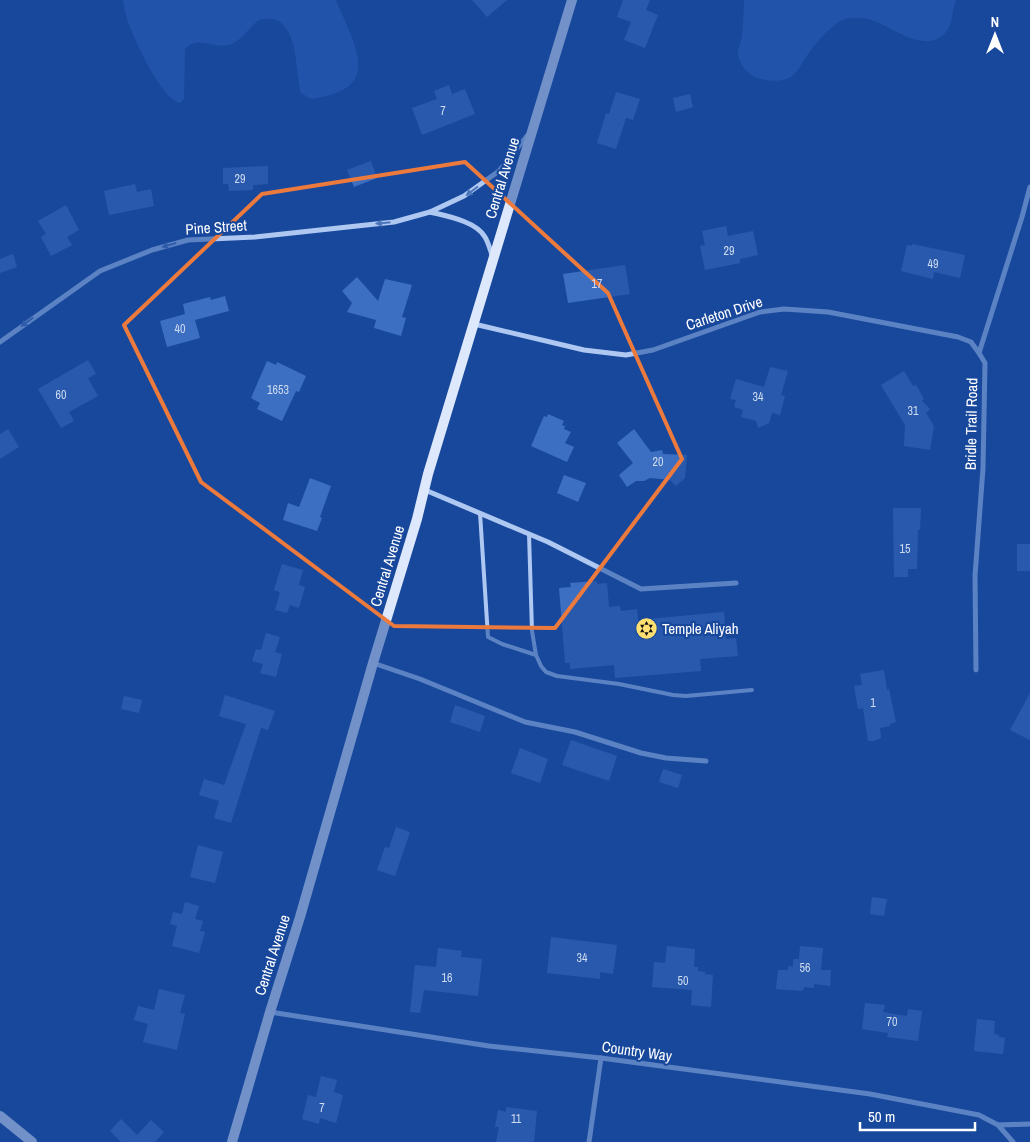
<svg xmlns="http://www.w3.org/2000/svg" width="1030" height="1142" font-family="'Archivo Narrow',sans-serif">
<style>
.green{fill:#2b60b9}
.building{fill:#3c6ec1}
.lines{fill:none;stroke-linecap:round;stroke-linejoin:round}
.lane{stroke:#aec8f2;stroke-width:4}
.street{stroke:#aec8f2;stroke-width:5}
.secondary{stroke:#dde8fc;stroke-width:10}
.oneway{fill:#4c75ba}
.marked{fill:none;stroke:#ed7a3d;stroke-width:4;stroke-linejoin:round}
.labels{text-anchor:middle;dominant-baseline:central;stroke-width:4.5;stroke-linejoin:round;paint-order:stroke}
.number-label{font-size:12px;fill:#cedbf0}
.street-label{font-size:15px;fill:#fff;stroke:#18489c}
.poi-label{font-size:15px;fill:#fff;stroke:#18489c;text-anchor:start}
</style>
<rect width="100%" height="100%" fill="#18489c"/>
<g class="green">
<path d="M123 0H336C355 47 385 89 311 99L301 93C295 73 299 29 276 20 271 18 262 18 258 21 248 28 240 43 228 45 212 49 199 35 185 49L184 99 180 103C160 97 134 39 127 19 125 13 124 6 123 0Z"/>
<path d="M744 0H956C952 9 953 20 948 29 931 56 897 31 877 22 869 18 859 17 851 18 843 18 837 23 831 28 825 34 818 40 813 47 795 71 797 86 761 79 749 77 739 65 738 53 738 47 742 40 742 34 743 23 744 11 744 0Z"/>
</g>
<g class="building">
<polygon points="472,0 507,0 487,17"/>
<polygon points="623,0 650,0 646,10 658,15 645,48 624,40 631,22 617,17"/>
<polygon points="449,85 452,94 465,89 475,114 422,135 412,108 437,99 434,91"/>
<polygon points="616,92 640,99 633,120 626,118 616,149 597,143 606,113 609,114"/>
<polygon points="690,94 693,107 676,112 673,98"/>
<polygon points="371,161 377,178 354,187 347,170"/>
<polygon points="268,166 268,184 253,185 253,190 229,191 228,184 223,184 223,168"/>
<polygon points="135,184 137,192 151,189 154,206 109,215 104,191"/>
<polygon points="66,205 79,230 67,237 72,245 51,256 41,237 46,234 38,221"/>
<polygon points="726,226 728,236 753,231 758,255 740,259 740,263 705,270 700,246 705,245 702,231"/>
<polygon points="912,244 965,255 960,278 934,272 933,279 901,271 907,245 912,246"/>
<polygon points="13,254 17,267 0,273 0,259"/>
<polygon points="625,265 630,294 568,303 563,274"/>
<polygon points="357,277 378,301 385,279 412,285 402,317 406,318 401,336 374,328 376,320 347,312 352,303 342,291"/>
<polygon points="225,296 229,311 195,320 200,338 167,347 160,321 185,314 183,304 210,297 211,300"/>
<polygon points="88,360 96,374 88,378 98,396 69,412 74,421 61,428 38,389"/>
<polygon points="267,361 276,365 277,362 306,376 299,392 296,391 282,421 257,409 260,403 251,398"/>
<polygon points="770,367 788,371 781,395 785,396 780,415 772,413 769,423 758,428 756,421 741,417 743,410 734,407 736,400 730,399 736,379 764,387"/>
<polygon points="904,371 913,386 916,385 924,399 922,401 930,409 926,413 934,426 930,450 904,446 905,425 881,385"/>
<polygon points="548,414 564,421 562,425 565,426 564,429 571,432 565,443 574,447 567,462 531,446 544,416 547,417"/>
<polygon points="8,429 19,447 0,459 0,434"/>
<polygon points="634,429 651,452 662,450 663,454 687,455 685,478 676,486 670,480 650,478 644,481 636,481 627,487 619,475 633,463 617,443"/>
<polygon points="564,475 586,483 578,502 557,493"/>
<polygon points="310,478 331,486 320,517 322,518 317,531 283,520 288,503 299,507"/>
<polygon points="893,508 921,508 920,530 918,530 917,569 908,569 908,577 894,577"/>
<rect x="1017" y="544" width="13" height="27"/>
<polygon points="282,564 303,570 299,585 305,587 299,608 290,605 287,613 275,610 280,592 274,590"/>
<polygon points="597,581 597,584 607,583 609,607 620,606 621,611 637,609 638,620 724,612 726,639 736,638 738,656 700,659 701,671 615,678 614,665 570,669 570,663 565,663 559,588 571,587 570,583"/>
<polygon points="266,633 280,637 275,652 282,654 276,677 260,673 263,664 252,661 256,649 261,650"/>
<polygon points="884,670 887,690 889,689 896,722 890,724 890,726 880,728 881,738 874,741 868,741 863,708 858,709 854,686 862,685 860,674"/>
<polygon points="1030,693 1030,740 1010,730"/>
<polygon points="225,695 275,711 268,730 261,728 231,823 214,818 219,801 199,795 204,779 224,785 246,724 219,716"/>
<polygon points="124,696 142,700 139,713 121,709"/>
<polygon points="455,705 485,716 480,732 450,722"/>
<polygon points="571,740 617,756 609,781 562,765"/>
<polygon points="520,748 548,759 540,783 511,773"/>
<polygon points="663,769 682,775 678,788 659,782"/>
<polygon points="396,827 410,832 395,876 377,870 385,847 389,848"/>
<polygon points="198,845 223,852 215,883 190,877"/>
<polygon points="872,897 887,899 884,916 870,914"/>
<polygon points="185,902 199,906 195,919 203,921 200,931 205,932 199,953 172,946 177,926 170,924 173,912 182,914"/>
<polygon points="551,937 617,945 613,974 600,972 600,979 547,973"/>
<polygon points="667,946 695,949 694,967 698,967 698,971 705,972 705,974 713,975 711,1007 691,1005 692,990 652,987 654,962 665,963"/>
<polygon points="800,946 823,948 821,970 831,970 830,986 814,984 814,988 804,987 803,991 776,989 778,970 788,970 788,966 793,967 793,959 799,959"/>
<polygon points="438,948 462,951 461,957 482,959 478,996 424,990 420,1013 410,1012 415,965 436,967"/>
<polygon points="159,989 185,995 180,1013 185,1014 177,1050 143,1042 148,1024 134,1020 138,1006 154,1010"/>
<polygon points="865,1003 885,1005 883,1012 907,1016 908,1009 922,1011 918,1041 887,1037 888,1033 862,1029"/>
<polygon points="977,1019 995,1021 994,1034 999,1035 999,1037 1005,1038 1003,1054 974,1051"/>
<polygon points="321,1076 337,1080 334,1092 343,1095 336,1123 320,1118 319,1124 302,1119 308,1095 316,1097"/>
<polygon points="506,1107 537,1111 534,1142 496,1142 499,1127 495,1127 498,1110 506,1112"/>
<polygon points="121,1119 137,1135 151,1120 164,1132 155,1142 121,1142 110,1131"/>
</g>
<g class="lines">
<g class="lane">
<polyline points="480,513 488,637 502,644 536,655 532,631 529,534"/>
<polyline points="536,655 541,666 546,672 557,676 619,684 673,695 686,696 752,690"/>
</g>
<g class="street">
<path d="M430 212C446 216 476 221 485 237 488 242 490 249 492 255"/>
<polyline points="474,324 584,350 626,355 653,350 760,312 784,309 828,312 958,337 971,342 979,353"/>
<polyline points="0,342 100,271 152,250 188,240 255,237 394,222 430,212 464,196 499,171 527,136"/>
<polyline points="425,490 548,542 641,589 736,583"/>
<polyline points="373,663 420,679 525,722 575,732 641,753 666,758 706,761"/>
<polyline points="976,670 975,576 983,468 985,363 979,353 1022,217 1030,187"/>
<polyline points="270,1012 489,1046 601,1058 870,1094 979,1115 998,1125 1013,1142"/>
<polyline points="998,1125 1030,1124"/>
<polyline points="589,1142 601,1058"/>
</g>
<g class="secondary">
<polyline points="0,1116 32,1142"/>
<polyline points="232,1142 270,1012 300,917 373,663 417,519 428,474 572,0"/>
</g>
</g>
<defs><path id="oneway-solid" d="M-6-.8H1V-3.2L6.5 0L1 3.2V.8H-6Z" transform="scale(1.25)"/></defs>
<g class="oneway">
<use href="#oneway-solid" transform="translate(472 191) rotate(143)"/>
<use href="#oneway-solid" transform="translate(383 223) rotate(174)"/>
<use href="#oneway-solid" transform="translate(169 245) rotate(164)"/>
<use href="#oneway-solid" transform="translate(27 322) rotate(144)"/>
</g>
<path d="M0 0H1030V1142H0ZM465 162 608 293 682 459 555 628 394 626 201 482 124 325 262 194Z" fill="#18489c" fill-opacity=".55" fill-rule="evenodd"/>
<path class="marked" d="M465 162 608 293 682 459 555 628 394 626 201 482 124 325 262 194Z"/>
<defs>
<symbol id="synagogue-disc" viewBox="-11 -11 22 22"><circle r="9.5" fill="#ffe070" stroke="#18489c"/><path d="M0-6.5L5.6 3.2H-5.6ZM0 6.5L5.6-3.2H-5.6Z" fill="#111"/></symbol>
</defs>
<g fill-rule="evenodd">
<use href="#synagogue-disc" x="634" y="616" width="25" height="25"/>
</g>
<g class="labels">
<g class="number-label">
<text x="443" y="111">7</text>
<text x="240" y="179">29</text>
<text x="729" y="251">29</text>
<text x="933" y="264">49</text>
<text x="597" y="284">17</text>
<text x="180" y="329">40</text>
<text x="278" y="390">1653</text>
<text x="61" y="395">60</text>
<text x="758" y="397">34</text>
<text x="913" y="411">31</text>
<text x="658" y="462">20</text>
<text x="905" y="549">15</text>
<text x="873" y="703">1</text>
<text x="582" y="958">34</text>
<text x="805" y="968">56</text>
<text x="447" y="978">16</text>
<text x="683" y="981">50</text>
<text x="892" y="1022">70</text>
<text x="322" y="1108">7</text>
<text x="516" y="1119">11</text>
</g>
<g class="street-label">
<text transform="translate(502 178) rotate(-73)">Central Avenue</text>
<text transform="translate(216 227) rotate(-4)">Pine Street</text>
<text transform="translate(724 313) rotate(-18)">Carleton Drive</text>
<text transform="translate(971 424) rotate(-89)">Bridle Trail Road</text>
<text transform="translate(387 566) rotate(-73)">Central Avenue</text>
<text transform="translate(272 955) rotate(-72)">Central Avenue</text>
<text transform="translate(637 1051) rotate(8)">Country Way</text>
</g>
<g class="poi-label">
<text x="662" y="628">Temple Aliyah</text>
</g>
</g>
<g transform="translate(995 35)" stroke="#18489c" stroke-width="4" paint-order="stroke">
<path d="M0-4L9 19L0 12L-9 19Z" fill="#ffffff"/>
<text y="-8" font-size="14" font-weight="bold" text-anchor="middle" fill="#ffffff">N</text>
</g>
<path d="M860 1122v8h115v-8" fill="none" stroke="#ffffff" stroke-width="2.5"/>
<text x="868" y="1122" font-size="15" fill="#ffffff" stroke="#18489c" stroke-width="4" paint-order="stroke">50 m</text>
</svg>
